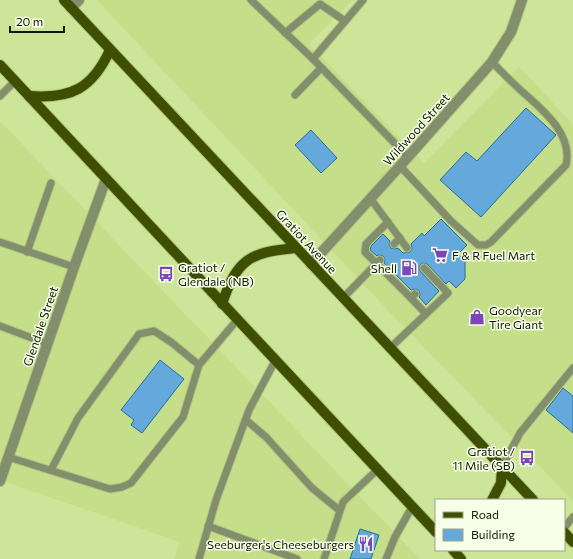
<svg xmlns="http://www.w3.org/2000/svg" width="573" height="559" font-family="Commissioner,sans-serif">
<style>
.built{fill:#c5de8a}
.building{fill:#65a9dc;stroke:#266d9d}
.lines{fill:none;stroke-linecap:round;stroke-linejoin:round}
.lane-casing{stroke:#afc481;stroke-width:9}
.street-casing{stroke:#afc481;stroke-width:12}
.primary-casing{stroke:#afc481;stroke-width:12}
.lane{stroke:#838e6c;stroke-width:7}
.street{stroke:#838e6c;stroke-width:10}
.primary{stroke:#3e4f01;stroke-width:10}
.labels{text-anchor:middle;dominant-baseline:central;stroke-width:3;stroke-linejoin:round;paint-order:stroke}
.street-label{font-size:12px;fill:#111800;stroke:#f7ffe8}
.poi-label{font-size:12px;fill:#111800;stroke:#f7ffe8;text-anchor:start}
</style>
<rect width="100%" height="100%" fill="#cde599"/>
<g class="built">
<polygon points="97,0 353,0 309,44 424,163 519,67 573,124 573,501 381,303"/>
<polygon points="0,121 420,559 174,559 180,542 0,480"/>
</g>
<g class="building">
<polygon points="526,108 556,135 481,217 440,180 466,152 477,161"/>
<polygon points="311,130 337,158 321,173 295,145"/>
<polygon points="441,219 467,245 458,254 465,261 465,279 456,288 449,281 446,284 427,264 423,263 421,264 419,267 420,271 439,291 426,305 419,297 420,295 419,291 416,289 411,290 384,263 385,259 383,256 379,255 377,256 370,250 371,246 383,234 390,241 389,245 391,248 395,249 398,248 403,253 410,252 412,248 411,244 422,233 424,236"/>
<polygon points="160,360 184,379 142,433 131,425 134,420 121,410"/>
<polygon points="563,388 573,396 573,433 546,410"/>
<polygon points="360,529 379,535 371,559 350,559"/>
</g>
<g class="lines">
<defs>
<g id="lane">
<polyline points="251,0 313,59"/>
<polyline points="363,0 313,59 408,157"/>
<polyline points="285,33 320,4 345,21"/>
<polyline points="295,95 321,68"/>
<polyline points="0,96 15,81"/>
<path d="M400 166 451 221 478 245H486L491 242 566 165C573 135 544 111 526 95 514 85 503 73 492 62"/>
<polyline points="370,198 407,248"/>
<polyline points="388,222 366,244 365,252 411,298"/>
<polyline points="0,242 74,267"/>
<polyline points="394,244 400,238"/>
<polyline points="27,252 51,183"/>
<polyline points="415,294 411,298 426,314"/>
<polyline points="343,298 380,260"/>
<polyline points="0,326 48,344"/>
<polyline points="390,348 448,293 424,268"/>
<polyline points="246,420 266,437 312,488 339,510"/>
<polyline points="8,457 110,489 122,487 131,483 183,417 199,365 237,320"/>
<polyline points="502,467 520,433 573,368"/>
<polyline points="51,470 78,418 139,334 154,331 171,342 199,365"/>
<polyline points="208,526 297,559"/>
<polyline points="564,528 573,517"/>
<polyline points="199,559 216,500 249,410 275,361"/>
<polyline points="324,559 343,502 377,470"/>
<polyline points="386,559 395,537 412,507"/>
</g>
<g id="street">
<polyline points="71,8 79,0"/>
<polyline points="311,264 400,166 492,62 511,32 522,0"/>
<polyline points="0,481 74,267 106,179"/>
</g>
<g id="primary">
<polyline points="64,0 533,500"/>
<polyline points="0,65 436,532"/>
<path d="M29 96C71 99 92 89 110 50"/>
<path d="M222 304C237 259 250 252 296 248"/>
<polyline points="492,500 501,483 502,467"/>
<polyline points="564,532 573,542"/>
<polyline points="453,550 461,559"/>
</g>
</defs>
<use href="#lane" class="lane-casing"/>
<use href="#street" class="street-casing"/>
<use href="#primary" class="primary-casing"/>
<use href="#lane" class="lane"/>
<use href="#street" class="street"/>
<use href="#primary" class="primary"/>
</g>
<defs>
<symbol id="supermarket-bare" viewBox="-9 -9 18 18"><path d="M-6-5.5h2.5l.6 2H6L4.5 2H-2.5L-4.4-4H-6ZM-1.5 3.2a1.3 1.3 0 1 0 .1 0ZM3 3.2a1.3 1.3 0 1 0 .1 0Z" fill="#7d45bb" stroke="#f7ffe8" stroke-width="2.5" paint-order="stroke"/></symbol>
<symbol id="fuel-bare" viewBox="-9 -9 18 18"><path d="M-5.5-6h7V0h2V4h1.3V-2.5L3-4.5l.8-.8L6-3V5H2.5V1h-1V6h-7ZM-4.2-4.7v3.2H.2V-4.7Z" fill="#7d45bb" stroke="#f7ffe8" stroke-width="2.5" paint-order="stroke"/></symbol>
<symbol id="bus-bare" viewBox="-9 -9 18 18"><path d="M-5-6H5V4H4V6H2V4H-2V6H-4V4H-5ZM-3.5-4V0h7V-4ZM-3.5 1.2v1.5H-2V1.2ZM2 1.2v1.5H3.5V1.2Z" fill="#7d45bb" stroke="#f7ffe8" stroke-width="2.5" paint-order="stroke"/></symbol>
<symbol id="shop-bare" viewBox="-9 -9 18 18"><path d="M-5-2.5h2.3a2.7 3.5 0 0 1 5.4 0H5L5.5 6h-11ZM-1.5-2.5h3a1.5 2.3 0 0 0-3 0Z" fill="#7d45bb" stroke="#f7ffe8" stroke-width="2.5" paint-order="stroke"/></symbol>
<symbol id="restaurant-bare" viewBox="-9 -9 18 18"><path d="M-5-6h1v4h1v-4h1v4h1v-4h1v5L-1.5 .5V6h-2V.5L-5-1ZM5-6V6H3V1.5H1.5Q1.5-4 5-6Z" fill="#7d45bb" stroke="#f7ffe8" stroke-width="2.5" paint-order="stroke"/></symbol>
</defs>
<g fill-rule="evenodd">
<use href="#supermarket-bare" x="429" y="244" width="22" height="22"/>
<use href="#fuel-bare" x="398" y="257" width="22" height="22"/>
<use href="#bus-bare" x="155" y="263" width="22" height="22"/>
<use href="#shop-bare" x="466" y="306" width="22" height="22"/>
<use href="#bus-bare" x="516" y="447" width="22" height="22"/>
<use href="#restaurant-bare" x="355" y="533" width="22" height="22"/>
</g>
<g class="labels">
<g class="street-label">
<text transform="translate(416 129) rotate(-48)">Wildwood Street</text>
<text transform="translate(307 241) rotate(47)">Gratiot Avenue</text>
<text transform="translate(40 326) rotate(-71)">Glendale Street</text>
</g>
<g class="poi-label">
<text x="452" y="255">F &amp; R Fuel Mart</text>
<text x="178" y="267">Gratiot /<tspan x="178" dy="14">Glendale (NB)</tspan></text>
<text x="397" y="268" text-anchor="end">Shell</text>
<text x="489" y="310">Goodyear<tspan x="489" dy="14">Tire Giant</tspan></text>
<text x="515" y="451" text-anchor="end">Gratiot /<tspan x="515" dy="14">11 Mile (SB)</tspan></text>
<text x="354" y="544" text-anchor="end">Seeburger's Cheeseburgers</text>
</g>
</g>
<rect x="435" y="499" width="130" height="52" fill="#f7ffe8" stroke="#9ba38b"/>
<rect x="443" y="512" width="20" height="6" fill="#3e4f01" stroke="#9ba38b"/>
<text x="471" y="519" font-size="12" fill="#111800">Road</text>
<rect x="443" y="529" width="20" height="12" fill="#65a9dc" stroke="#9ba38b"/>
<text x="471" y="539" font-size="12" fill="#111800">Building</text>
<path d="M10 26v6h54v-6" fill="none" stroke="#111800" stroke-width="2"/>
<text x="16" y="26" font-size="12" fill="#111800" stroke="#f7ffe8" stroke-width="3" paint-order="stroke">20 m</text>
</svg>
